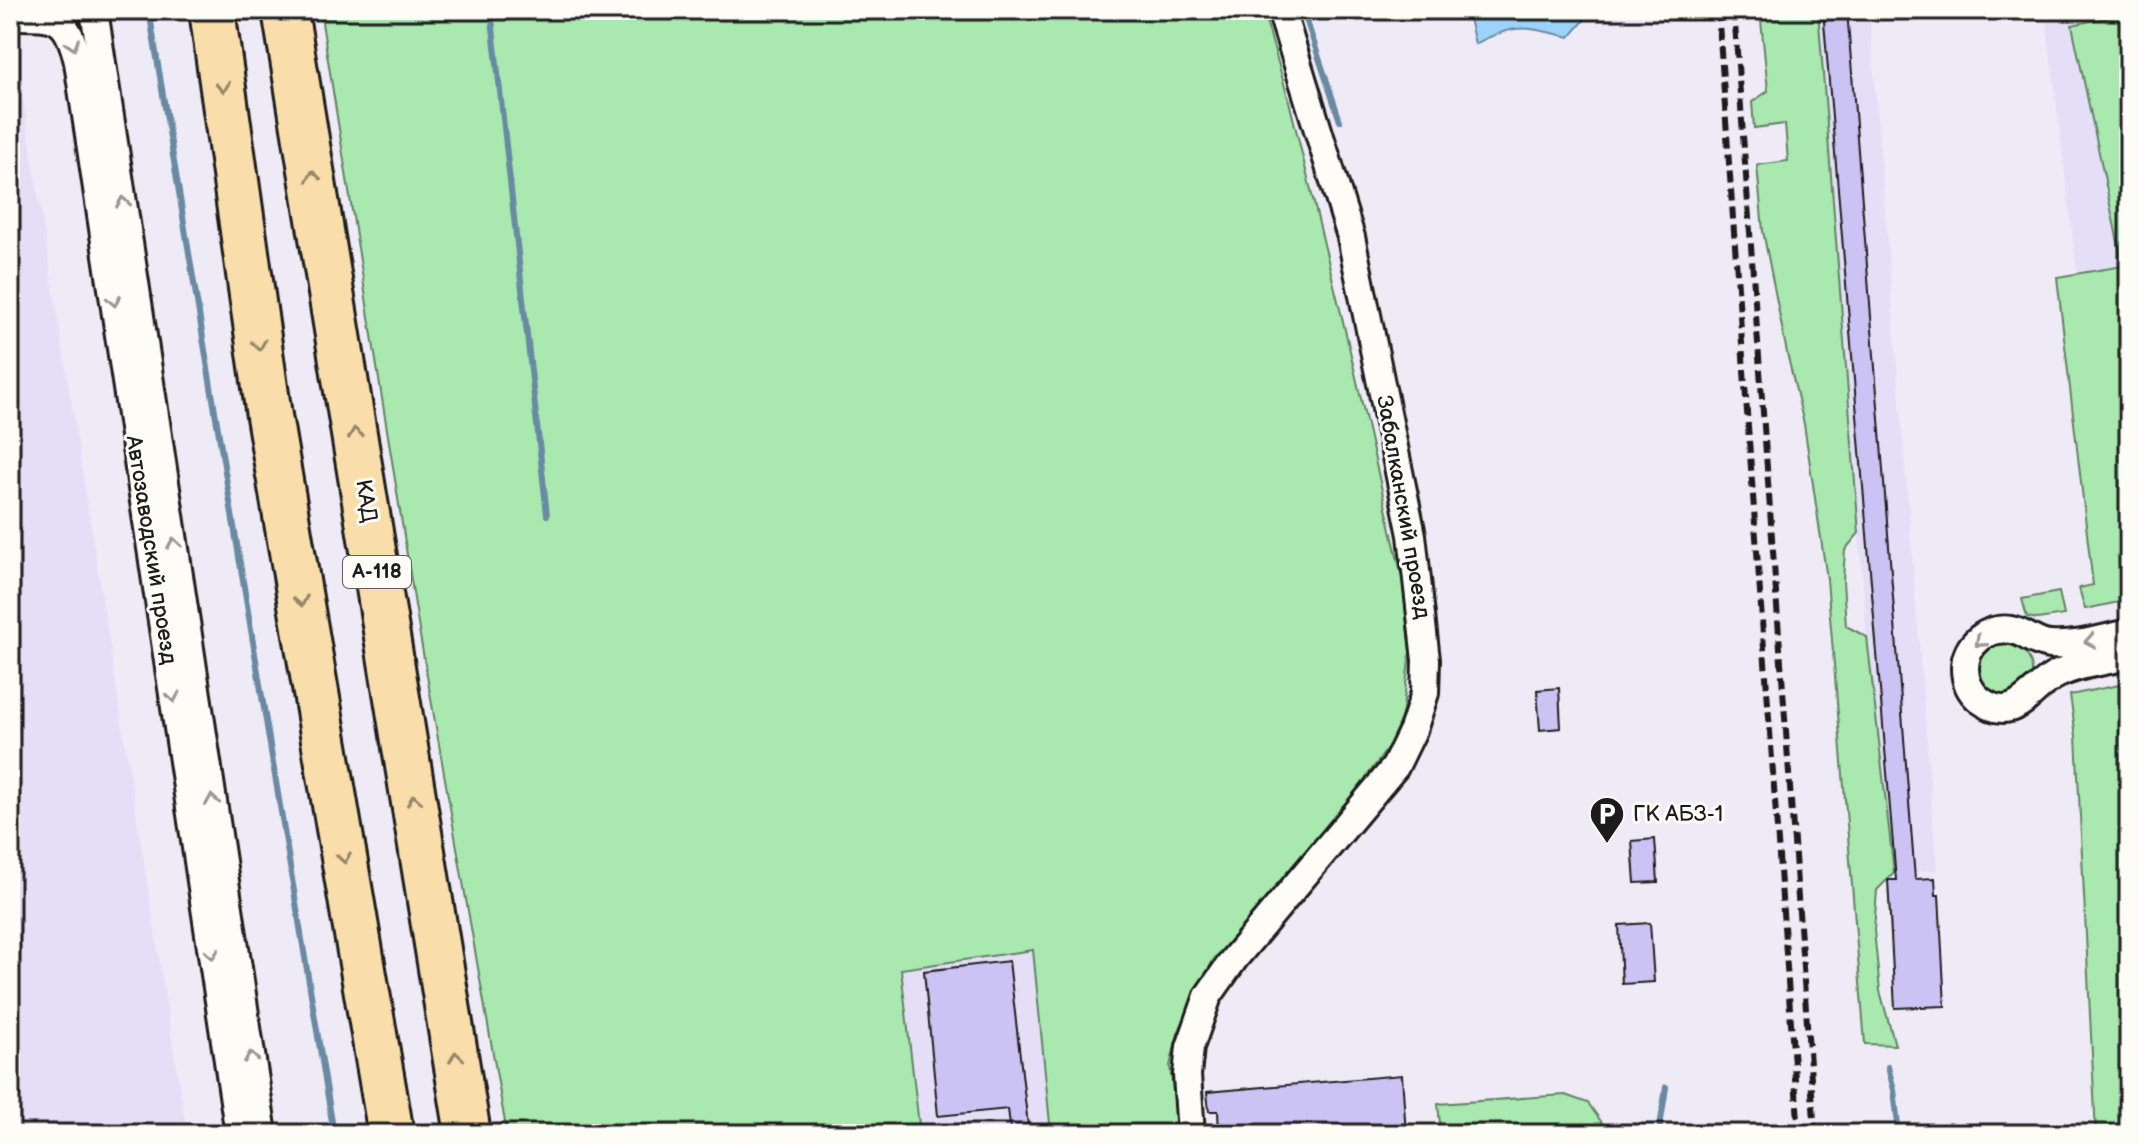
<svg xmlns="http://www.w3.org/2000/svg" width="2139" height="1144" font-family="'Balsamiq Sans',sans-serif">
<style>
.built{fill:#e4dff6}
.green{fill:#a9e8af;stroke:#628266;stroke-width:2}
.water{fill:#9cd3fb;stroke:#698aa2;stroke-width:2}
.lines{fill:none;stroke-linecap:round;stroke-linejoin:round}
.stream{stroke:#698aa2;stroke-width:6}
.building{fill:#ccc3f5;stroke:#1c1c1c;stroke-width:2}
.minor-casing{stroke:#1c1c1c;stroke-width:32}
.motorway-casing{stroke:#1c1c1c;stroke-width:50}
.minor{stroke:#fdfcf7;stroke-width:26}
.motorway{stroke:#f9deab;stroke-width:44}
.rail{stroke:#1c1c1c;stroke-width:6;stroke-dasharray:12 6;stroke-linecap:butt}
.oneway{stroke:#989794}
.oneway2{stroke:#96876b}
.labels{text-anchor:middle;dominant-baseline:central;stroke-width:6;stroke-linejoin:round;paint-order:stroke}
.shield{fill:#fdfcf7;stroke:#605f5e;stroke-width:2}
.shield-label{font-size:20px;font-weight:bold;fill:#1c1c1c}
.street-label{font-size:22px;fill:#1c1c1c;stroke:#fdfcf7}
.poi-label{font-size:22px;fill:#1c1c1c;stroke:#fdfcf7;text-anchor:start}
</style>
<rect width="100%" height="100%" fill="#eeebf6"/>
<filter id="ink" filterUnits="userSpaceOnUse"><feTurbulence type="fractalNoise" baseFrequency=".0125" numOctaves="2"/><feDisplacementMap in="SourceGraphic" scale="16" xChannelSelector="R" yChannelSelector="G"/><feConvolveMatrix kernelMatrix="1 2 1 2 8 2 1 2 1" color-interpolation-filters="sRGB"/></filter>
<g filter="url(#ink)">
<g class="built">
<polygon points="1818,10 1869,10 1937,870 1894,873 1867,637"/>
<polygon points="2045,10 2129,10 2129,344 2087,353"/>
<polygon points="10,78 20,78 187,1134 10,1134"/>
<polygon points="1034,950 1051,1134 920,1134 901,969"/>
</g>
<g class="green">
<polygon points="320,10 1263,10 1289,101 1347,338 1403,582 1410,652 1402,716 1388,748 1330,825 1213,960 1178,1033 1170,1066 1178,1134 1051,1134 1033,950 901,969 920,1134 507,1134 419,630"/>
<polygon points="1760,10 1818,10 1859,533 1845,550 1843,581 1846,626 1867,637 1894,873 1877,890 1874,930 1880,991 1895,1045 1865,1044 1827,579 1804,424 1787,353 1763,231 1757,165 1788,161 1785,124 1754,128 1752,102 1768,91"/>
<polygon points="2129,13 2129,600 2085,609 2079,588 2093,585 2057,277 2123,266 2072,25"/>
<polygon points="2059,592 2064,615 2038,619 2027,617 2022,599"/>
<circle cx="2005" cy="671" r="27"/>
<polygon points="2129,683 2129,1134 2096,1134 2076,736 2070,695"/>
<polygon points="1565,1095 1588,1103 1610,1134 1441,1134 1438,1104"/>
</g>
<path class="water" d="M1467 10H1619L1616 12H1591L1570 37C1525 27 1517 22 1475 44Z"/>
<g class="lines">
<g class="stream">
<polyline points="149,10 334,1134"/>
<polyline points="491,10 547,515"/>
<polyline points="1303,10 1340,121"/>
<polyline points="1888,1067 1894,1090 1899,1134"/>
<polyline points="1659,1134 1666,1087"/>
</g>
</g>
<g class="building">
<polygon points="1823,10 1847,10 1915,879 1935,878 1936,895 1939,895 1945,1006 1895,1008 1888,880 1896,880"/>
<polygon points="1559,688 1561,728 1540,730 1537,690"/>
<polygon points="1655,839 1658,882 1635,883 1632,841"/>
<polygon points="1650,923 1654,982 1622,984 1619,925"/>
<polygon points="1009,961 1029,1134 1011,1134 1008,1109 938,1116 924,971"/>
<polygon points="1402,1075 1406,1134 1219,1134 1218,1111 1209,1111 1207,1092"/>
</g>
<g class="lines">
<defs>
<g id="minor">
<polyline points="94,10 263,1134"/>
<path d="M10 16C56 16 67 14 78 62L239 1134"/>
<path d="M2129 633C2104 638 2076 647 2050 645 2035 644 2025 632 2011 630 1988 626 1965 644 1965 668 1965 681 1970 692 1980 700 2016 727 2031 686 2058 674 2080 664 2105 661 2129 656"/>
<polyline points="1191,1134 1187,1075 1190,1047 1208,996 1234,959 1395,767 1413,730 1425,693 1426,660 1412,535 1351,237 1281,10"/>
</g>
<g id="motorway">
<polyline points="212,10 269,416 391,1134"/>
<polyline points="285,10 468,1134"/>
</g>
</defs>
<use href="#minor" class="minor-casing"/>
<use href="#motorway" class="motorway-casing"/>
<use href="#minor" class="minor"/>
<use href="#motorway" class="motorway"/>
<g class="rail">
<polyline points="1718,10 1799,1134"/>
<polyline points="1734,10 1815,1134"/>
</g>
</g>
<defs><path id="oneway-chevron" d="M-2-3.5L2.5 0L-2 3.5" fill="none" stroke-width="1.6" stroke-linecap="round" stroke-linejoin="round" transform="scale(2)"/></defs>
<g class="oneway">
<use href="#oneway-chevron" transform="translate(73 45) rotate(72)"/>
<use href="#oneway-chevron" transform="translate(123 202) rotate(-99)"/>
<use href="#oneway-chevron" transform="translate(114 301) rotate(81)"/>
<use href="#oneway-chevron" transform="translate(174 543) rotate(-99)"/>
<use href="#oneway-chevron" transform="translate(2090 641) rotate(170)"/>
<use href="#oneway-chevron" transform="translate(1980 642) rotate(139)"/>
<use href="#oneway-chevron" transform="translate(173 697) rotate(81)"/>
<use href="#oneway-chevron" transform="translate(212 800) rotate(-99)"/>
<use href="#oneway-chevron" transform="translate(212 954) rotate(81)"/>
<use href="#oneway-chevron" transform="translate(251 1057) rotate(-99)"/>
</g>
<g class="oneway2">
<use href="#oneway-chevron" transform="translate(223 87) rotate(82)"/>
<use href="#oneway-chevron" transform="translate(313 176) rotate(-99)"/>
<use href="#oneway-chevron" transform="translate(259 345) rotate(82)"/>
<use href="#oneway-chevron" transform="translate(355 433) rotate(-99)"/>
<use href="#oneway-chevron" transform="translate(301 601) rotate(80)"/>
<use href="#oneway-chevron" transform="translate(414 800) rotate(-99)"/>
<use href="#oneway-chevron" transform="translate(344 858) rotate(80)"/>
<use href="#oneway-chevron" transform="translate(456 1057) rotate(-99)"/>
</g>
</g>
<defs>
<symbol id="parking-pin" viewBox="-11 -11 22 30"><path d="M0 17L-7.5 6A9.5 9.5 0 1 1 7.5 6Z" fill="#1c1c1c" stroke="#fdfcf7"/><path d="M-3.5-5.5H1a3.5 3.5 0 0 1 0 7H-1V5.5H-3.5ZM-1-3.4V-.6H.8a1.4 1.4 0 0 0 0-2.8Z" fill="#fff"/></symbol>
</defs>
<g fill-rule="evenodd">
<use href="#parking-pin" x="1587" y="794" width="40" height="54"/>
</g>
<g class="labels">
<rect class="shield" x="343" y="556" width="68" height="32" rx="6"/>
<g class="shield-label">
<text x="377" y="572">А-118</text>
</g>
<g class="street-label">
<text transform="translate(366 501) rotate(81)">КАД</text>
<text transform="translate(1403 507) rotate(80)">Забалканский проезд</text>
<text transform="translate(151 550) rotate(81)">Автозаводский проезд</text>
</g>
<g class="poi-label">
<text x="1633" y="814">ГК АБЗ-1</text>
</g>
</g>
<rect width="2139" height="1144" fill="none" stroke="#fdfcf7" stroke-width="40"/>
<rect x="20" y="20" width="2099" height="1104" fill="none" stroke="#1c1c1c" stroke-width="3" filter="url(#ink)"/>
</svg>
